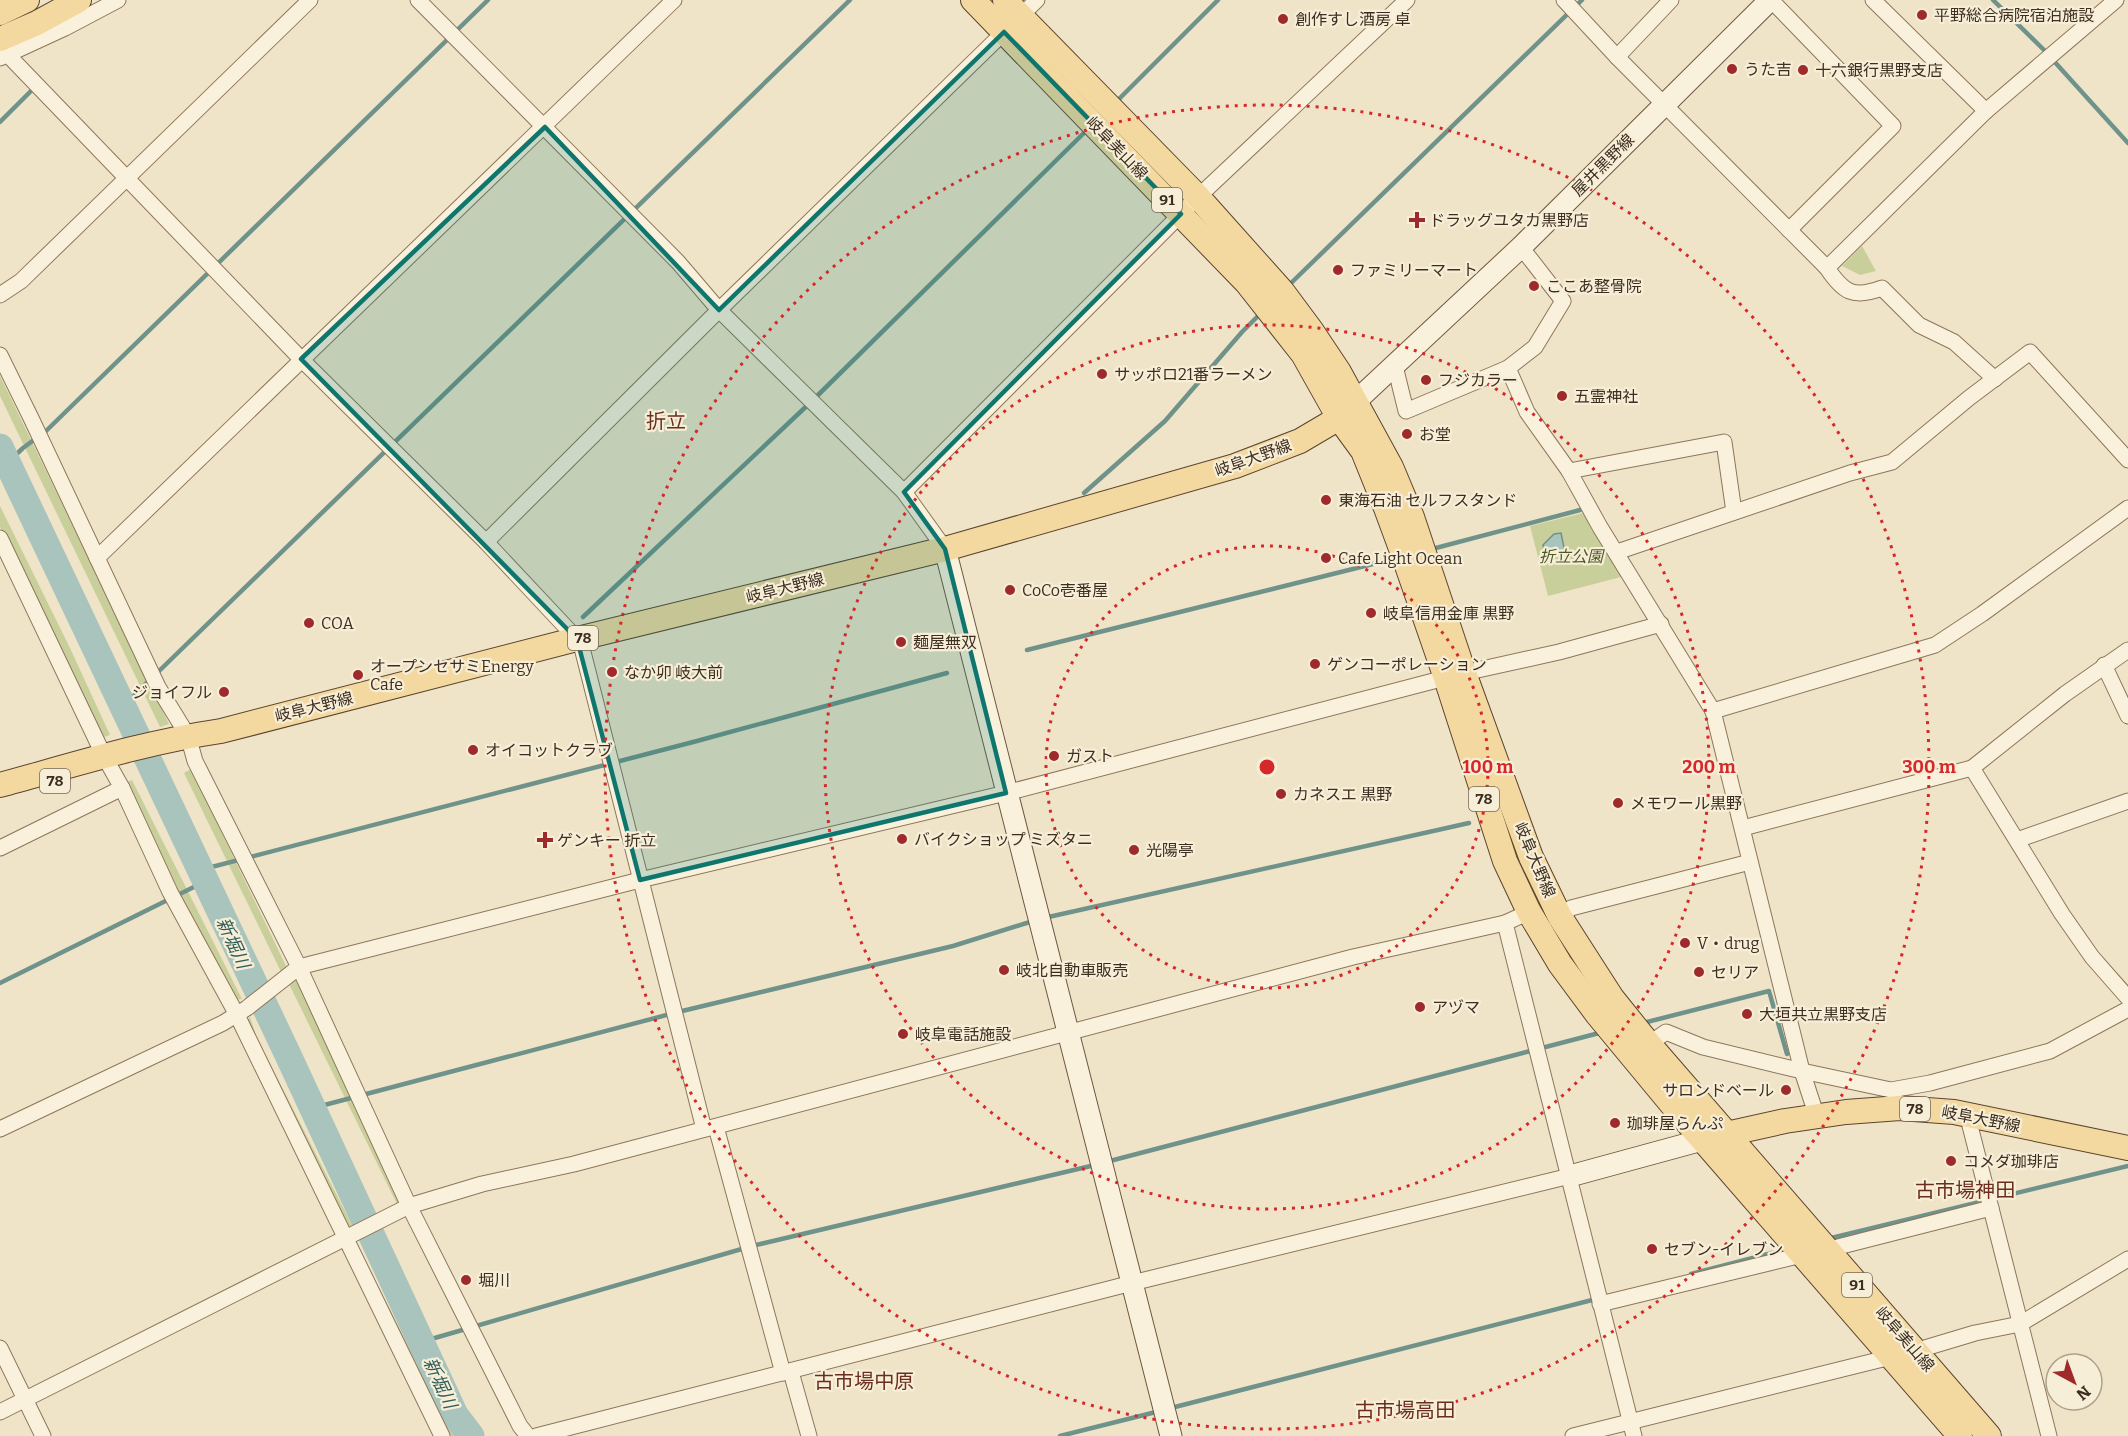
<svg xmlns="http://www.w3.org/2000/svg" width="2128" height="1436" font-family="Bitter,'Noto Sans JP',serif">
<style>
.green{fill:#c9cf9b}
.water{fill:#a9c4bc;stroke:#6f938a;stroke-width:1.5}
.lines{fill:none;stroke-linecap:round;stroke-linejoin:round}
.stream{stroke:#6f938a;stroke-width:4.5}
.river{stroke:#a9c4bc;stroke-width:27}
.street-casing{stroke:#8d765c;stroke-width:17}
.secondary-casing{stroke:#6f573f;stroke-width:23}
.primary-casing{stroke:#5b4430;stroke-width:26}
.street{stroke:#faf1dc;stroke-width:15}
.secondary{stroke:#faf1dc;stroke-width:21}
.primary{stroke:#f3d9a0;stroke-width:24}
.marked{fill:#0f766e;fill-opacity:0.2;stroke:#0f766e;stroke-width:4.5;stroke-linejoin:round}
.ring{fill:none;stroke:#d62828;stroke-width:3;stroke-dasharray:3 6}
.poi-dot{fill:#9e2a2b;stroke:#f7eed8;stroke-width:2}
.labels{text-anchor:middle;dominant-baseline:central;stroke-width:4.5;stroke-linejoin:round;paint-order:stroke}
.shield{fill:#f7eed8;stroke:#756857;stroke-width:1.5}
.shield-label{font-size:15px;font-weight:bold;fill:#3d2e20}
.poi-label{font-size:16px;fill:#3d2e20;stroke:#f7eed8;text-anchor:start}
.street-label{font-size:16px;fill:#3d2e20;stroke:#f7eed8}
.park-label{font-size:16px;font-style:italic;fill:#4d5a26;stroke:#f7eed8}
.water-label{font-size:18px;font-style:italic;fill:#2f5d5a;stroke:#f7eed8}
.quarter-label{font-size:20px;fill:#6b2e1e;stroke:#f7eed8}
.centre{fill:#d62828;stroke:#f7eed8;stroke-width:3}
.ring-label{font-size:18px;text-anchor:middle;font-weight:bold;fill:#d62828;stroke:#f7eed8;stroke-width:4.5;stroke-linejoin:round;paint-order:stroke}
</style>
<rect width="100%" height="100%" fill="#f0e4c8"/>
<g class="green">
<polygon points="1862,246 1876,271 1860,275 1842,266"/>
<polygon points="0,376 169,724 160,727 0,396"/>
<polygon points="0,506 70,648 110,735 101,738 0,527"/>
<polygon points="1583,513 1621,577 1548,596 1530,526"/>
<polygon points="191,769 288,970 282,974 184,773"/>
<polygon points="132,780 242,999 234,1000 124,783"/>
<polygon points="296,980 403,1198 397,1204 289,984"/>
<polygon points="250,1017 256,1036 354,1229 347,1230 244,1023"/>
<polygon points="360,1250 454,1436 449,1436 357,1253"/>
</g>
<polygon class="water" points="1561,533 1565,553 1546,557 1543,545 1554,534"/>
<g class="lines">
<g class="stream">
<polyline points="1993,0 2043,49 2128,143"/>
<polyline points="1116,102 1218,0"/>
<polyline points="0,122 34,88"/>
<polyline points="1287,287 1582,0"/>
<polyline points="7,463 23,448 46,431 488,0"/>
<polyline points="1084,493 1165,421 1242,332 1262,312"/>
<polyline points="1432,549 1580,510"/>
<polyline points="583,617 813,400 1088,129"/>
<polyline points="1027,650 1397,558"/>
<polyline points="123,706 850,0"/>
<polyline points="200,870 697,741 947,673"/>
<polyline points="1044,918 1469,823"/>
<polyline points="0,983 206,881"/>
<polyline points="1643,1023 1769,991 1787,1054"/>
<polyline points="313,1108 678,1012 953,946 1033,921"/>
<polyline points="1106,1162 1603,1032"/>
<polyline points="1827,1239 2128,1166"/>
<polyline points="1691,1274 1787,1249"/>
<polyline points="421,1342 752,1246 1095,1165"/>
<polyline points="1171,1408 1596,1299"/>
<polyline points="1060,1436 1160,1411"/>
</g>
<polyline class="river" points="0,447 288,1055 455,1415 471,1436"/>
<defs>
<g id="street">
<polyline points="418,0 678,262 719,310 904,492 945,549"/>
<path d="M1564 0 1617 57 1827 268C1843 292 1853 299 1882 288L1919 325 1954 342 1995 379"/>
<polyline points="1771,0 1893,126 1789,230"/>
<polyline points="1873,0 1986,111"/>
<polyline points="5,52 301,359 486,542 577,639 582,648 704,1129"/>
<polyline points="1617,57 1671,0"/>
<polyline points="0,58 65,28 118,0"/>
<polyline points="1521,247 1563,301 1535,347 1508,368 1527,412 1569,471 1600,527 1713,711 1802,1071 1817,1117"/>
<polyline points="1827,268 1986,111 2116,0"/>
<polyline points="0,295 21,281 310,0"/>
<polyline points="0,355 31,418 158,687 188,736 195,761 299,967 409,1206 520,1426 528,1436"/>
<polyline points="1395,366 1406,411 1508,368"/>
<polyline points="1569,471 1724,442 1734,512"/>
<polyline points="904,492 1198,197 1407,0"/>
<polyline points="0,538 104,756 122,788 0,848"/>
<polyline points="486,542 719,310 1037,0"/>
<polyline points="1617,552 1850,473 1892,462 1969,398 2030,352 2128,460"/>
<polyline points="97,558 674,0"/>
<polyline points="2104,665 2128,716"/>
<polyline points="1713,711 1935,645 1982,614 2128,508"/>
<polyline points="1972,768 2062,914 2092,957 2128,998"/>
<polyline points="122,788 170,892 237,1015 442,1436"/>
<polyline points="1743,828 1972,768 2065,694 2128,650"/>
<polyline points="2017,840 2128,801"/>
<polyline points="1560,917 1571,908 1750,862"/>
<polyline points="1505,923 1634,1436"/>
<polyline points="1649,1044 1666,1032 1703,1047 1802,1071 1891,1090 1930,1083 2050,1051 2128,1009"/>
<polyline points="1967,1114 2049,1436"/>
<polyline points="716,1127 783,1373"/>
<polyline points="0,1129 223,1023 247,1008 299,967 640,880 1006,793 1464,673 1559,652 1661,624"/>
<polyline points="1826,1250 1991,1208"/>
<polyline points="1600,1304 1802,1255"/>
<polyline points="0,1348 43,1436"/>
<polyline points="791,1372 809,1436"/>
<polyline points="0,1412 409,1206 482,1184 574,1164 1353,957 1505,923 1529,912"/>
<polyline points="536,1436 1132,1283 1570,1176"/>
<polyline points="1573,1436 1915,1351 1975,1333 2020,1324 2128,1259"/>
</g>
<g id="secondary">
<polyline points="1355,402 1521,247 1770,0"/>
<polyline points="945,549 1171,1436"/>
<polyline points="1570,1176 1702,1140"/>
</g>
<g id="primary">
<polyline points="973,0 1247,283 1303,354 1339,418 1363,451 1386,508 1403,554 1446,678 1505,861 1529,912 1560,964 1597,1014 1674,1107 1960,1436"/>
<polyline points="1005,0 1198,197 1282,291 1311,330 1339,372 1391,467 1412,517 1464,673 1531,857 1560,917 1612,998 1649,1044 1989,1436"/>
<polyline points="0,13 27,0"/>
<polyline points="0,39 37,23 79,0"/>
<path d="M0 785C73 765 146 742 221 731L577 639 945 549 1235 466 1300 441 1339 418 1349 408"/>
<polyline points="1713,1137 1785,1121 1846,1112 1900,1108 1954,1112 2128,1148"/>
</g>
</defs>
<use href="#street" class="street-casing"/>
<use href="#secondary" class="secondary-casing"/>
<use href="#primary" class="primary-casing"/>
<use href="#street" class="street"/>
<use href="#secondary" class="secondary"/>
<use href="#primary" class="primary"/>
</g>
<path class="marked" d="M1004 32 1181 214 904 492 945 549 1006 793 640 880 577 639 301 359 545 127 719 310Z"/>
<g class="ring">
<circle cx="1267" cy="767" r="221"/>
<circle cx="1267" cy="767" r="442"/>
<circle cx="1267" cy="767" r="662"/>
</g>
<g class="poi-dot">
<circle cx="1922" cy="15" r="6"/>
<circle cx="1283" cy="19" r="6"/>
<circle cx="1732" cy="69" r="6"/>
<circle cx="1803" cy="70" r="6"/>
<path d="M1414 211h6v6h6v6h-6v6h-6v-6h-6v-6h6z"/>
<circle cx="1338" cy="270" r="6"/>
<circle cx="1534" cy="286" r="6"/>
<circle cx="1102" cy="374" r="6"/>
<circle cx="1426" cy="380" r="6"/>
<circle cx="1562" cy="396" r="6"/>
<circle cx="1407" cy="434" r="6"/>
<circle cx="1326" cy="500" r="6"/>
<circle cx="1326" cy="558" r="6"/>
<circle cx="1010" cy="590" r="6"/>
<circle cx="1371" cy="613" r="6"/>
<circle cx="309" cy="623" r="6"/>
<circle cx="901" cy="642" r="6"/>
<circle cx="1315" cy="664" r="6"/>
<circle cx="612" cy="672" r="6"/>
<circle cx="358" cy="675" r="6"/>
<circle cx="224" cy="692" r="6"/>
<circle cx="473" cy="750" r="6"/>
<circle cx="1054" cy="756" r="6"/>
<circle cx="1281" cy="794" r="6"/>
<circle cx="1618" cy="803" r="6"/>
<circle cx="902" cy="839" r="6"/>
<path d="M542 831h6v6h6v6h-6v6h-6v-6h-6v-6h6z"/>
<circle cx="1134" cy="850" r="6"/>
<circle cx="1685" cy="943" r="6"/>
<circle cx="1004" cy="970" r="6"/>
<circle cx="1699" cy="972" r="6"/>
<circle cx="1420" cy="1007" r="6"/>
<circle cx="1747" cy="1014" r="6"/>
<circle cx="903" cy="1034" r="6"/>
<circle cx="1786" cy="1090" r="6"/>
<circle cx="1615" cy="1123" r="6"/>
<circle cx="1951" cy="1161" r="6"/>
<circle cx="1652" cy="1249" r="6"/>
<circle cx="466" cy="1280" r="6"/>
</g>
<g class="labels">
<g class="shield">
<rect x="1152" y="188" width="30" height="24" rx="4.5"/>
<rect x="568" y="626" width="30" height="24" rx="4.5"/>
<rect x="40" y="769" width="30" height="24" rx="4.5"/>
<rect x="1469" y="787" width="30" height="24" rx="4.5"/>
<rect x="1900" y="1097" width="30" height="24" rx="4.5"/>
<rect x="1842" y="1273" width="30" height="24" rx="4.5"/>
</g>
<g class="shield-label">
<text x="1167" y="200">91</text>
<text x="583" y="638">78</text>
<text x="55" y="781">78</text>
<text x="1484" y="799">78</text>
<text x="1915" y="1109">78</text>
<text x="1857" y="1285">91</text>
</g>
<g class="poi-label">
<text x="1934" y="15">平野総合病院宿泊施設</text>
<text x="1295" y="19">創作すし酒房 卓</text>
<text x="1744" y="69">うた吉</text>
<text x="1815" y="70">十六銀行黒野支店</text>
<text x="1429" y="220">ドラッグユタカ黒野店</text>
<text x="1350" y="270">ファミリーマート</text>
<text x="1546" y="286">ここあ整骨院</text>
<text x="1114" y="374">サッポロ21番ラーメン</text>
<text x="1438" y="380">フジカラー</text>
<text x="1574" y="396">五霊神社</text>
<text x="1419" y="434">お堂</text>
<text x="1338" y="500">東海石油 セルフスタンド</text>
<text x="1338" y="558">Cafe Light Ocean</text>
<text x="1022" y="590">CoCo壱番屋</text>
<text x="1383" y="613">岐阜信用金庫 黒野</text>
<text x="321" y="623">COA</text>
<text x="913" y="642">麺屋無双</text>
<text x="1327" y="664">ゲンコーポレーション</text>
<text x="370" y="666">オープンセサミEnergy<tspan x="370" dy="18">Cafe</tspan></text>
<text x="624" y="672">なか卯 岐大前</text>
<text x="212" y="692" text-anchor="end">ジョイフル</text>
<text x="485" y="750">オイコットクラブ</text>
<text x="1066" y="756">ガスト</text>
<text x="1293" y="794">カネスエ 黒野</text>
<text x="1630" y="803">メモワール黒野</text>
<text x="914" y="839">バイクショップ ミズタニ</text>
<text x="557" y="840">ゲンキー 折立</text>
<text x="1146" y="850">光陽亭</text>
<text x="1697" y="943">V・drug</text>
<text x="1016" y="970">岐北自動車販売</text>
<text x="1711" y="972">セリア</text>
<text x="1432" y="1007">アヅマ</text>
<text x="1759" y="1014">大垣共立黒野支店</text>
<text x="915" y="1034">岐阜電話施設</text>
<text x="1774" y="1090" text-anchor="end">サロンドベール</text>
<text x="1627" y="1123">珈琲屋らんぷ</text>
<text x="1963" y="1161">コメダ珈琲店</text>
<text x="1664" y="1249">セブン-イレブン</text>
<text x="478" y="1280">堀川</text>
</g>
<g class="street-label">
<text transform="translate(1117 148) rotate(46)">岐阜美山線</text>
<text transform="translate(1603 165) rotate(-45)">屋井黒野線</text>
<text transform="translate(1253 458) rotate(-20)">岐阜大野線</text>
<text transform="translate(785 588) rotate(-14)">岐阜大野線</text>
<text transform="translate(314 707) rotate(-14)">岐阜大野線</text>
<text transform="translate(1535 860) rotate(67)">岐阜大野線</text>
<text transform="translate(1981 1119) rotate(11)">岐阜大野線</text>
<text transform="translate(1905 1339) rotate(49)">岐阜美山線</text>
</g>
<g class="park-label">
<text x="1571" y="556">折立公園</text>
</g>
<g class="water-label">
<text transform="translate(233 943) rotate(65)">新堀川</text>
<text transform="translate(440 1383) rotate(65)">新堀川</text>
</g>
<g class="quarter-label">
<text x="666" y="421">折立</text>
<text x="1965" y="1190">古市場神田</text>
<text x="864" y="1381">古市場中原</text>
<text x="1405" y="1410">古市場高田</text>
</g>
</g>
<circle cx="1267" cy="767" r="9" class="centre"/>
<g class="ring-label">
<text x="1488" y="773">100 m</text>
<text x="1709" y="773">200 m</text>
<text x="1929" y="773">300 m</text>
</g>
<g transform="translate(2074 1382) rotate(139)"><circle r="28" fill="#f7eed8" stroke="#ada18e" stroke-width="1.5"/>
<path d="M0-4.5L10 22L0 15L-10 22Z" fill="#9e2a2b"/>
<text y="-9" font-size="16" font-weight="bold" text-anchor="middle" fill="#3d2e20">N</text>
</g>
</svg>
